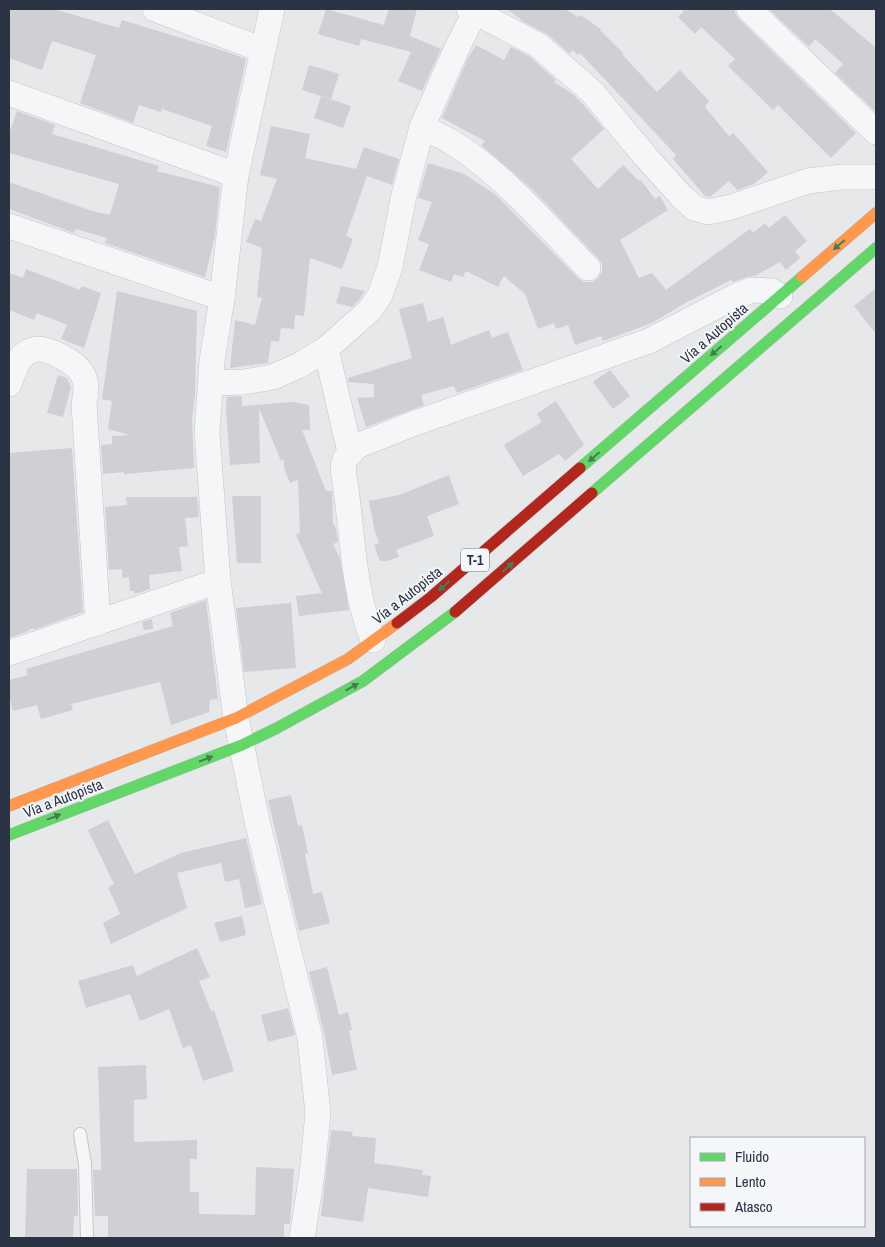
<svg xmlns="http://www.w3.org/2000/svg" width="885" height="1247" font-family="'Archivo Narrow',sans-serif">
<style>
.building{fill:#ced0d3}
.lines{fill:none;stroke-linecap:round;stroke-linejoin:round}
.lane-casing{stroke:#c4c6c8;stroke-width:14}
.street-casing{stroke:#c4c6c8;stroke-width:26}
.fast-casing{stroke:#b8bbbf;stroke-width:12}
.slow-casing{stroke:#b8bbbf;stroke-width:12}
.jam-casing{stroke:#b8bbbf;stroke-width:12}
.lane{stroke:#f5f6f7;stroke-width:12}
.street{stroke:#f5f6f7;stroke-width:25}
.fast{stroke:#63d668;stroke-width:11}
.slow{stroke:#ff974d;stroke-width:11}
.jam{stroke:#b3261e;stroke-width:11}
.oneway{fill:#447d55}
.labels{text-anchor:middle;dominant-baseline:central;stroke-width:4;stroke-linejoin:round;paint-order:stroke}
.shield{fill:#f4f6f9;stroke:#676e7b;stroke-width:1}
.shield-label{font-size:14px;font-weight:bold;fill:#2b3445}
.street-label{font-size:15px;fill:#2b3445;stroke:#f4f6f9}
</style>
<rect width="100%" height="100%" fill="#e6e8ea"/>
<g class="building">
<polygon points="9,9 54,9 119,28 122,20 227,52 246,59 226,152 206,146 212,126 162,109 161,112 139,105 133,123 80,103 96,55 52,41 42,70 9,58"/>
<polygon points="326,9 384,25 389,9 417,9 410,36 441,49 422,91 398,81 411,52 361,39 359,46 318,34"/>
<polygon points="507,9 565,9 578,17 580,15 601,29 600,30 623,53 622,54 657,92 680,70 709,101 705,107 729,136 733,133 768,172 754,184 737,190 729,181 710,197 705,196 673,159 676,155 580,53 578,55 572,50 570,54 547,34 524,22"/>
<polygon points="682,9 735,9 735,13 739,19 856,133 831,158 778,105 773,110 728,66 735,59 701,27 695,34 678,17 684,11"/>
<polygon points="769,9 830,9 876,48 876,112 835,73 843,64 815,39 809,47"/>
<polygon points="476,45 504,60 511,47 530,57 556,80 554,82 571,93 581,102 604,129 571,159 598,189 623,165 639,181 641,180 655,199 660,196 668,210 620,240 639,278 652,273 666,290 750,229 753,233 765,223 769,228 785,215 807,241 795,251 800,258 786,270 780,262 755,276 747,277 733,282 731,280 687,302 652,323 603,341 601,336 575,345 568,325 556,329 554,323 538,329 525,294 504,276 498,287 466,271 463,277 454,274 451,282 419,270 429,244 418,240 432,202 418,198 428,163 464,174 496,195 578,278 584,282 592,282 598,278 602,272 602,264 598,258 533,190 481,145 485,141 442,118 467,60"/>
<polygon points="309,65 339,74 331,99 302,90"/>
<polygon points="321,96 351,106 343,128 314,118"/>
<polygon points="17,111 55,125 52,134 159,166 157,171 220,187 215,236 205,277 105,243 107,238 76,229 74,233 9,209 9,182 92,211 110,215 119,184 9,153 9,134"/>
<polygon points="271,126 310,134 305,158 356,169 364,147 399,159 392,185 367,176 346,236 353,239 342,269 310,258 304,316 295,315 294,329 281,328 279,342 271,341 268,363 230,368 235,320 255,325 262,298 257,297 262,248 246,242 255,219 261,221 277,179 260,175"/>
<polygon points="26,269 80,290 82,286 101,293 84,348 61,339 67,325 37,313 34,320 9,310 9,273 23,278"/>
<polygon points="341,286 365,291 359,300 352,307 336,303"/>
<polygon points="876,288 876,334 854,306"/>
<polygon points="117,291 197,311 195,394 192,419 194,468 124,474 124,472 103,474 101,445 112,444 112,436 130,435 108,429 112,401 102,399"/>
<polygon points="423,303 428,322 443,317 451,345 489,330 492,338 508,332 523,370 457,393 454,386 421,395 424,405 366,427 357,398 374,397 374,384 348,382 348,378 412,358 399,309"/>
<polygon points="610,370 630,396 613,409 593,382"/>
<polygon points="58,375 67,378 71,387 63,417 47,413"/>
<polygon points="242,396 242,406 293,402 309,405 310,430 302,430 326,491 332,491 333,523 336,529 338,542 333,544 340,558 349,610 299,616 296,596 322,593 296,535 300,533 298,480 290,483 284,468 284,460 281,461 259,408 260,463 230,465 226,409 227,397"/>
<polygon points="556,401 584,445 565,461 559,454 523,476 504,445 542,422 537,414"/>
<polygon points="72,448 83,612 36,629 29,629 29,631 9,638 9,453"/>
<polygon points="449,475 459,504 427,516 434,536 396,550 399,557 387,561 380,561 374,545 379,543 375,532 369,501 399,495"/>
<polygon points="232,496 261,496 261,563 237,563"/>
<polygon points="126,497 197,497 199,517 185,518 188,546 179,547 182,571 149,575 150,589 135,594 134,591 130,591 129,577 122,578 122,569 109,570 105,507 127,505"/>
<polygon points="206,600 218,699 210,700 209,712 171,725 160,682 71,704 73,710 41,719 37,705 13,711 9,696 9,680 28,675 26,669 173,626 170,613"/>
<polygon points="291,603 296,668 244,672 236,608"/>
<polygon points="152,619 153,629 144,630 142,622"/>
<polygon points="291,795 298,826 302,825 308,853 305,854 313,894 322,892 330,923 299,931 268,800"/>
<polygon points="108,820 135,874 181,853 246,838 262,904 245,908 239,879 225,882 221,863 177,873 187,908 111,944 103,923 120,914 108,887 114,884 88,830"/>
<polygon points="242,916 246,935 220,942 214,923"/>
<polygon points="197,948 210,977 199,981 211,1011 214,1010 234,1071 203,1081 191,1045 183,1048 169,1009 140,1021 130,994 86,1008 78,981 133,965 137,976"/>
<polygon points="327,967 339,1015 348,1012 352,1030 349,1031 357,1070 332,1075 325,1037 309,972"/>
<polygon points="288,1008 295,1035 268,1042 261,1015"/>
<polygon points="146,1065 147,1099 134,1100 134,1142 197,1140 197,1159 190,1159 190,1192 199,1192 199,1214 255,1215 256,1167 294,1169 290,1224 284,1224 284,1238 108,1238 108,1216 95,1216 93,1170 101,1170 101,1160 98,1067"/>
<polygon points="331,1130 353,1132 352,1136 376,1138 374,1163 423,1170 422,1175 431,1176 428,1197 368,1188 363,1222 321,1216"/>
<polygon points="27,1169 77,1169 78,1216 74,1216 73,1238 25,1238"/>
</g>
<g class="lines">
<defs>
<polyline id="lane" points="80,1134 85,1164 87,1238"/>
<g id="street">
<polyline points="155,9 263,50"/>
<polyline points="272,9 236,175 222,298 212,361 207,433 218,581 236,718 257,821 310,1038 318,1113 312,1174 302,1238"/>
<polyline points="469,9 538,45 592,92 645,156 682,197 694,208 708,212 732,207 808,181 842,177 876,177"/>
<polyline points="749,9 876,132"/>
<polyline points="9,93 236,175"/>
<path d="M422 127C431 132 441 136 450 141 501 172 546 225 588 268"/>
<polyline points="9,226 222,298"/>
<polyline points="326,349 350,452"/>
<polyline points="211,383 244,382 273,377 300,365 326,349 370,310 380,295 390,267 404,195 422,127 456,50 475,12"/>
<path d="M9 384C13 375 16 360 25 354 35 346 44 349 54 353 79 365 91 374 84 404L98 623"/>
<path d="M373 640C352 588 353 530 344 476L343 467 345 459 357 446 415 423 649 341 734 297 752 290 772 291 780 296"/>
<polyline points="9,653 218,581"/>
</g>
<g id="fast">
<polyline points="580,468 802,277"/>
<polyline points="592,493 876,248"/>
<polyline points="9,835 242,745 277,728 363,681 455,612"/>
</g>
<g id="slow">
<polyline points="802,277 876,213"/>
<polyline points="9,806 236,718 348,659 397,623"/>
</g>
<g id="jam">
<polyline points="455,612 592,493"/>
<polyline points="397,623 431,597 580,468"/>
</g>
</defs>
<use href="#lane" class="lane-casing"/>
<use href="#street" class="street-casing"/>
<use href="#fast" class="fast-casing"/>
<use href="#slow" class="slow-casing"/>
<use href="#jam" class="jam-casing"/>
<use href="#lane" class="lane"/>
<use href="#street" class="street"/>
<use href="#fast" class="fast"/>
<use href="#slow" class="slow"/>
<use href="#jam" class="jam"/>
</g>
<defs><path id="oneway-solid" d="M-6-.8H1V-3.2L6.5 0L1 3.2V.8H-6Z" transform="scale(1.25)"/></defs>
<g class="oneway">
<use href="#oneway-solid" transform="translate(839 245) rotate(139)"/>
<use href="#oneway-solid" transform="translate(716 351) rotate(139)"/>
<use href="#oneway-solid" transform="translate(594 457) rotate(139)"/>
<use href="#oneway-solid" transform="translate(508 567) rotate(-41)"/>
<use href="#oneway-solid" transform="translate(444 586) rotate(139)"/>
<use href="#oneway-solid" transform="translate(352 687) rotate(-29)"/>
<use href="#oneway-solid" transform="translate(206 759) rotate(-21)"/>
<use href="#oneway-solid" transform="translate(54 817) rotate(-21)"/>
</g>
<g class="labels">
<rect class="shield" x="461" y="548.5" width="28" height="23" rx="4"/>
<g class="shield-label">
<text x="475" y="560">T-1</text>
</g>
<g class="street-label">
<text transform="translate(714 333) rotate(-41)">Vía a Autopista</text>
<text transform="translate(407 595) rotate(-38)">Vía a Autopista</text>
<text transform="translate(63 798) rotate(-21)">Vía a Autopista</text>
</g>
</g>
<rect width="885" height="1247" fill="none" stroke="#2b3445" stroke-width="20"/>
<rect x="690" y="1137" width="175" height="90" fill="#f4f6f9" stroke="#a4a8b1"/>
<rect x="700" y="1153" width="25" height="8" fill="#63d668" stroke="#a4a8b1"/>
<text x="735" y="1162" font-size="15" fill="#2b3445">Fluido</text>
<rect x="700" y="1178" width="25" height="8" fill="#ff974d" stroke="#a4a8b1"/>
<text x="735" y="1187" font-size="15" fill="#2b3445">Lento</text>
<rect x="700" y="1203" width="25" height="8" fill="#b3261e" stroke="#a4a8b1"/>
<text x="735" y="1212" font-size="15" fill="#2b3445">Atasco</text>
</svg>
